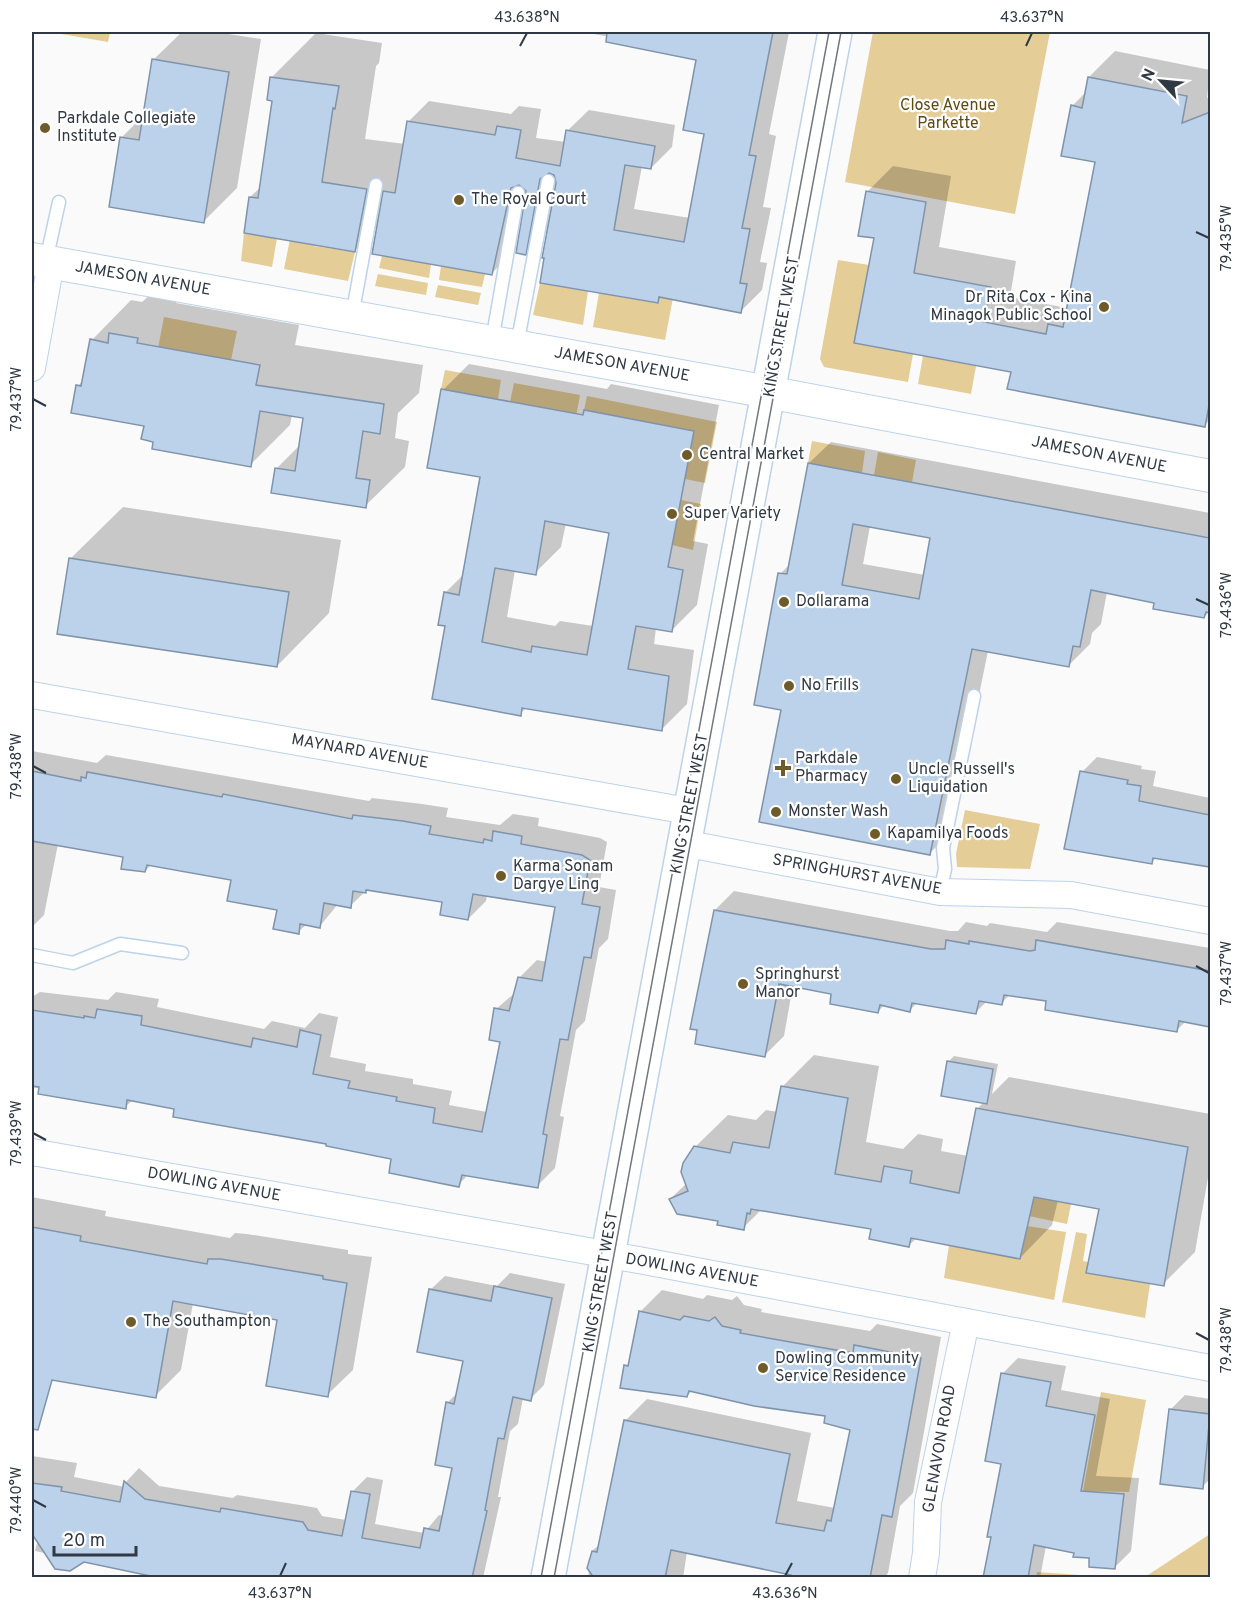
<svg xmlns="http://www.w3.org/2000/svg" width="1242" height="1609" font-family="Overpass,sans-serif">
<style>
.green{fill:#e5cd98}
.shadow{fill:#0003;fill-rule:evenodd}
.building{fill:#bcd2ea;stroke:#7f93aa;stroke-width:1.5;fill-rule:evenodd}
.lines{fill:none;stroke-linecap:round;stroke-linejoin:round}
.service-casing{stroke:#bdd2eb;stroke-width:15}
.minor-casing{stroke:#bdd2eb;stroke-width:28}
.tertiary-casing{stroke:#bdd2eb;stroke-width:34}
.secondary-casing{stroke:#bdd2eb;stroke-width:36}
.service{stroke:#fff;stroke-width:12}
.minor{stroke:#fff;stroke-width:26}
.tertiary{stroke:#fff;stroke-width:32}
.secondary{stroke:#fff;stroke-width:33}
.tram{stroke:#72787e;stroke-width:1.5}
.ticks{fill:none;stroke:#303943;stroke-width:2}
.poi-dot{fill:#6f5a29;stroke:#fff;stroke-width:2}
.labels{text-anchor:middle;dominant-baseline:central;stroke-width:4.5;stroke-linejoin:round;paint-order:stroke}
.park-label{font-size:16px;fill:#5f4911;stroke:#fff}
.poi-label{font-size:16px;fill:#303943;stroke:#fff;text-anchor:start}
.street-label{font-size:16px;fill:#303943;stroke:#fff}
.neatline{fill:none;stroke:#303943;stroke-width:2}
.ticks-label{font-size:15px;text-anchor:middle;fill:#303943}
</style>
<rect width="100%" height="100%" fill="#fafafa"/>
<g class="green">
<polygon points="50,32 110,32 108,42"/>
<polygon points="873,32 1050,32 1015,214 845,182"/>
<polygon points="244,233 277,238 272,267 241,261"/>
<polygon points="291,234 315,237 314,246 355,252 348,281 284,269"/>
<polygon points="382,256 431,264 429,278 379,268"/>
<polygon points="838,260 869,265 855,343 913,354 908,382 824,367 820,359"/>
<polygon points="441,266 485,274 482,287 439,280"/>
<polygon points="378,274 428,283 426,295 375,286"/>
<polygon points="662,279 676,282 665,340 593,327 599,293 657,303"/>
<polygon points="540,283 588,291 583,325 533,315"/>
<polygon points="438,285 481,293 478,305 435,297"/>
<polygon points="164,317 237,331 231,360 168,349 155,364"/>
<polygon points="923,356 976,366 971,394 918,384"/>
<polygon points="445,370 501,380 498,399 441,389"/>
<polygon points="514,383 580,395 575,422 565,412 510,402"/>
<polygon points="587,396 717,422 705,483 685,479 694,431 584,410"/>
<polygon points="812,441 865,451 862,473 808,463"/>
<polygon points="878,452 916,460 912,482 874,475"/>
<polygon points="681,500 701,504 693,550 672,545"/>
<polygon points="965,810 1040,824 1030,869 957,867 956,854"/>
<polygon points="1033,1197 1071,1204 1067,1224 1029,1216"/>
<polygon points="1027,1226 1066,1232 1054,1300 944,1278 949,1245 1020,1259"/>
<polygon points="1076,1232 1087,1234 1083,1261 1088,1262 1087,1273 1150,1284 1145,1318 1062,1302"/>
<polygon points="1101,1392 1146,1400 1129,1492 1083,1491"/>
<polygon points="1210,1534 1210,1577 1145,1577"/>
<polygon points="1037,1572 1108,1577 1036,1577"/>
</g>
<g class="shadow">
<polygon points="182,32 215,32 261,39 237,188 204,221 121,138 144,115 153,60"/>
<polygon points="583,32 789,32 769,134 776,136 763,207 771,208 760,262 767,263 762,290 741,311 662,296 657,302 549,230 525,253 522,222 520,221 513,252 492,273 378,226 355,250 250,197 261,187 274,100 272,77 316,33 382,43 379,63 376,66 365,139 405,144 408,122 429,101 511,114 519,106 541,109 536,138 566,142 567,131 589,110 675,125 672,147 651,168 642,166 634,209 690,218 706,132 698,58 642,43"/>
<polygon points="1115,51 1210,70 1207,98 1210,97 1210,419 1205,425 1012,371 876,237 867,192 893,166 951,176 939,247 1016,261 1010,297 1067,308 1069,305 1097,161 1072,106 1086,92 1089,77"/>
<polygon points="32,275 34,276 32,291"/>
<polygon points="151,294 177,299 176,303 299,325 295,345 423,365 419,393 398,413 395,438 409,441 405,467 365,506 276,469 300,445 305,417 292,415 290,425 250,465 155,440 145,425 78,386 84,379 92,340 131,300 142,302"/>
<path d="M469 364 607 389 611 384 719 405 693 541 708 544 697 605 671 631 656 628 654 644 694 650 687 704 661 730 527 707 520 714 447 624 445 593 464 574 481 476 443 390ZM566 523 611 532 593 626 560 621 555 626 507 617 515 570 535 573 561 547Z"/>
<path d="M831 442 1210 513V611L1204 617 1156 601 1107 592 1101 624 1092 633 1090 644 1068 666 988 651 951 832 930 853 782 709 780 574 791 563 809 463ZM870 526 932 537 925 575 863 564Z"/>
<polygon points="123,507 341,540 329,613 277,666 70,559"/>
<polygon points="32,751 97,763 106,755 369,801 372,798 422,804 448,808 446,817 500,825 513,814 539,818 538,826 600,838 607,842 599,887 616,890 608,939 599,948 585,1021 576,1030 560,1116 564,1117 555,1168 537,1186 469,1174 458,1185 393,1158 328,1142 133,1100 125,1107 32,1087 32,997 40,992 108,1000 116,992 159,999 157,1007 264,1029 272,1021 305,1028 319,1013 338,1017 330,1057 366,1064 365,1071 413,1079 413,1084 452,1091 449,1105 487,1112 501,1041 496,1009 516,992 519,978 537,960 547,962 557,906 487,895 486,901 468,919 444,901 368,889 350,906 338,904 320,926 307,924 298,932 278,909 233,879 152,864 145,871 125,855 58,844 44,915 32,927"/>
<polygon points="1097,757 1142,766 1141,769 1156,771 1153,786 1210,798 1210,867 1157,857 1152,862 1082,772"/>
<polygon points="734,891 950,931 958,931 966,922 987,926 990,923 1047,932 1057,922 1210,948 1210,1026 1186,1021 1177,1030 1048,1000 1010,994 1002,1003 987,1001 976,1012 918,1002 910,1010 884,1005 878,1012 833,993 793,985 784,1036 765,1055 715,910"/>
<polygon points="814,1055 879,1066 866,1142 903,1149 918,1134 943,1139 941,1151 968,1156 977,1109 984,1102 943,1095 949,1061 954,1056 998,1064 992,1094 1009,1077 1210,1114 1210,1166 1195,1252 1163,1284 1100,1208 1058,1200 1052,1225 1020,1258 917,1238 909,1245 873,1228 762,1209 743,1228 670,1199 687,1183 695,1147 728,1115 756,1120 766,1110 778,1112 782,1087"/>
<polygon points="32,1197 106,1211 105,1216 230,1238 235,1233 247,1234 348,1250 348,1254 372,1257 353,1370 327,1395 279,1319 193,1303 181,1370 155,1396 32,1377"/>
<polygon points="510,1273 565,1284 544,1385 530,1399 523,1398 518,1424 510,1431 498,1497 501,1497 483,1578 165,1578 35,1551 38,1539 32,1538 32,1456 77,1463 74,1477 125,1487 126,1482 139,1468 159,1486 233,1498 237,1495 300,1505 317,1508 322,1516 346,1520 353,1491 367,1477 383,1480 375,1524 424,1533 439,1515 444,1516 453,1467 447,1403 458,1392 465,1360 430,1290 445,1276 497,1286"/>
<polygon points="662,1290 703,1299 707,1295 732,1300 737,1296 744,1305 762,1309 761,1312 870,1331 877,1324 941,1337 913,1493 900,1506 888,1573 884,1578 792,1578 792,1574 687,1552 683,1578 588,1578 592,1551 600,1544 625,1421 647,1399 811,1433 797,1501 835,1508 852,1428 827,1415 692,1390 687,1396 626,1366 631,1361 640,1312"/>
<polygon points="1018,1358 1066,1366 1061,1390 1110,1399 1096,1476 1139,1478 1131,1551 1115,1567 1076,1552 1046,1546 1040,1578 985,1578 1003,1463 1002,1374"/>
<polygon points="1185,1395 1210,1399 1210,1479 1202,1487 1170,1410"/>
</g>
<g class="building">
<polygon points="607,32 773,32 749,155 756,156 742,228 750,229 740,283 747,284 741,313 659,297 658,303 540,283 544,258 542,258 556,183 554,175 549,173 540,179 526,255 516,253 526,191 519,185 511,188 492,275 372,254 383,191 395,193 407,121 495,135 497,126 521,130 516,158 560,166 566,130 655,146 651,169 625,165 614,230 684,242 704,134 683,130 696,60 606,42"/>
<polygon points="152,59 229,72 204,223 109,207 120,137 139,140"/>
<polygon points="270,77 339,86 335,109 333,108 322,182 367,189 355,252 244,233 249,197 258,198 272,101 267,100"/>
<polygon points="1088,77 1187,96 1182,123 1210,112 1210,400 1205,427 1007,389 1011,372 854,343 874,238 858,236 866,191 926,202 914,273 991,287 984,322 1046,334 1048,324 1063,327 1095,162 1061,156 1071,105 1082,108"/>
<polygon points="109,333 138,338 137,343 260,365 256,385 384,404 380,434 363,431 356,478 370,480 366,508 271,493 275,468 295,471 303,418 260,411 251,467 152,449 153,442 141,439 144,426 71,413 76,385 81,386 90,339 108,343"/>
<path d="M441 389 583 415 584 410 694 431 668 567 683 570 672 632 636 626 628 669 669 676 662 731 522 708 521 716 432 699 445 626 438 625 444 592 459 595 480 477 427 468ZM545 521 609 533 587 655 532 646 531 652 482 642 495 568 536 575Z"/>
<path d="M808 463 1210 538V613L1206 612 1204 618 1153 609 1154 603 1091 590 1080 647 1073 646 1069 667 972 649 930 855 759 822 781 710 754 705 778 573 787 574ZM853 524 930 538 919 599 842 585Z"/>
<polygon points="69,558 289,592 277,667 57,634"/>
<polygon points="32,771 81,781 81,777 86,778 87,772 222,797 223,794 352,819 353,815 403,821 431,826 429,834 483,843 484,839 492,841 493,831 522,836 521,844 582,855 590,860 582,904 600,907 591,958 584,957 568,1040 560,1039 543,1134 547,1135 538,1188 462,1175 459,1187 389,1173 391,1159 326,1146 326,1144 173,1117 174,1109 127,1100 126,1109 38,1094 39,1087 32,1086 32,1010 84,1018 84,1016 95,1018 97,1009 142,1016 141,1025 251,1047 253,1038 297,1047 300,1030 321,1035 313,1074 350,1081 348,1088 397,1097 396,1101 435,1108 433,1123 482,1132 500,1042 489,1040 494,1008 509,1011 518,977 542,981 555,907 473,894 468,920 440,915 442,902 366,890 366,893 353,891 351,908 324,903 320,928 300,924 299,934 273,929 277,910 227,901 231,880 147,865 145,872 121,869 123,857 32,841"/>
<polygon points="1080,771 1128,780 1127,784 1141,786 1139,801 1210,815 1210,867 1153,858 1152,864 1064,849"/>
<polygon points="714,910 931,949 945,949 946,940 969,944 969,941 1030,951 1035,950 1036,940 1210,971 1210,1027 1179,1021 1177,1032 1045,1010 1046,1001 1004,995 1002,1005 979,1001 976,1014 912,1003 910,1012 880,1005 878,1013 830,1004 831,994 779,984 765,1057 695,1044 697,1030 690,1029"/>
<polygon points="947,1061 993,1069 987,1104 941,1096"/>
<polygon points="781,1086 848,1098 835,1174 881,1182 884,1166 912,1171 910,1183 959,1193 976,1108 1188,1147 1164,1286 1086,1273 1099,1209 1034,1197 1020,1259 911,1238 909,1247 869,1239 871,1229 751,1209 750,1214 747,1213 744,1230 717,1225 718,1221 677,1214 669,1199 688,1191 681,1172 683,1163 694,1146 730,1153 733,1142 769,1148"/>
<polygon points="32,1227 81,1236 80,1241 162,1256 207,1264 208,1259 221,1259 323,1276 323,1279 347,1283 328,1397 266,1386 277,1320 173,1301 156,1398 52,1380 38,1430 32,1429"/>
<polygon points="494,1286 552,1298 531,1401 513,1397 504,1439 498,1438 485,1510 487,1511 472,1578 160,1578 84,1562 70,1571 55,1569 32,1534 32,1483 62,1487 61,1491 120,1502 124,1481 145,1499 220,1512 221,1508 285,1519 303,1522 308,1530 342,1536 351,1491 370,1494 362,1538 420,1548 424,1528 439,1531 452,1468 435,1465 446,1402 454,1404 463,1361 417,1352 429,1289 491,1301"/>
<polygon points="639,1311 680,1320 684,1316 709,1321 715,1317 722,1326 741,1330 740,1333 853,1353 854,1345 921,1358 892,1517 882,1515 870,1578 790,1578 791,1575 671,1550 665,1578 594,1578 587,1568 592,1551 597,1552 624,1420 790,1454 776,1523 824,1531 827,1520 831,1521 850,1430 824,1423 825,1416 754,1406 689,1391 687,1397 620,1388 624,1365 628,1366"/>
<polygon points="1001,1373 1051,1382 1046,1406 1095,1415 1081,1491 1124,1494 1115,1569 1089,1567 1089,1558 1073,1557 1074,1553 1034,1545 1028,1578 983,1578 991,1537 987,1537 1001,1464 985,1461"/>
<polygon points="1169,1409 1210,1414 1203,1489 1160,1484"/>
</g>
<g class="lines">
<defs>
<g id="service">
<polyline points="46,261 59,202"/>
<polyline points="352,316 376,185"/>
<polyline points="492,341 518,193"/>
<polyline points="517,345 548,181"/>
<polyline points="940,892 945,869 943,848 974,696"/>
<polyline points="32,955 73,963 120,944 182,953"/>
</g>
<g id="minor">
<polyline points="32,368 51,263"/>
<polyline points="32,695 688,811"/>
<polyline points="683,843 940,892 1071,895 1210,921"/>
<polyline points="32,1152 644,1261 1210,1368"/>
<polyline points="922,1578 926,1553 928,1502 966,1322"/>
</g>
<polyline id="tertiary" points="32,259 736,386 1210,476"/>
<polyline id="secondary" points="548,1578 835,32"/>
</defs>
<use href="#service" class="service-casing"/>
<use href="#minor" class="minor-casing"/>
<use href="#tertiary" class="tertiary-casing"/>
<use href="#secondary" class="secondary-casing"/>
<use href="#service" class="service"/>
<use href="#minor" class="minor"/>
<use href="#tertiary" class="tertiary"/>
<use href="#secondary" class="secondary"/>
<g class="tram">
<polyline points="541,1578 829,32"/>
<polyline points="554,1578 841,32"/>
</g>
</g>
<path class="ticks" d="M520 46 527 33M1026 46 1032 33M1196 232 1209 238M33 399 46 406M1196 599 1209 605M33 766 46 773M1196 966 1209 973M33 1133 46 1140M1196 1333 1209 1340M33 1500 46 1507M280 1576 286 1563M785 1576 792 1563"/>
<g class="poi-dot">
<circle cx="45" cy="128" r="6"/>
<circle cx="459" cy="200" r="6"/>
<circle cx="1104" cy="307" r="6"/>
<circle cx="687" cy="455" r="6"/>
<circle cx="672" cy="514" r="6"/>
<circle cx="784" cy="602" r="6"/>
<circle cx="789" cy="686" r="6"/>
<path d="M780 759h6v6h6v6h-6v6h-6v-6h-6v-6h6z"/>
<circle cx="896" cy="779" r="6"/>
<circle cx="776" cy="812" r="6"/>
<circle cx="875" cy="834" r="6"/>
<circle cx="501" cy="876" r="6"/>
<circle cx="743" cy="984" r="6"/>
<circle cx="131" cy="1322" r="6"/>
<circle cx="763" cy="1368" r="6"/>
</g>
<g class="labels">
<g class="park-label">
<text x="948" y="106">Close Avenue<tspan x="948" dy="18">Parkette</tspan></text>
</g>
<g class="poi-label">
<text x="57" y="119">Parkdale Collegiate<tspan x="57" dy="18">Institute</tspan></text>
<text x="471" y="200">The Royal Court</text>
<text x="1092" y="298" text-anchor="end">Dr Rita Cox - Kina<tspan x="1092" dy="18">Minagok Public School</tspan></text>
<text x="699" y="455">Central Market</text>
<text x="684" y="514">Super Variety</text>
<text x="796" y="602">Dollarama</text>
<text x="801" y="686">No Frills</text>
<text x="795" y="759">Parkdale<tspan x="795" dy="18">Pharmacy</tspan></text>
<text x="908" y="770">Uncle Russell's<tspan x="908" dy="18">Liquidation</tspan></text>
<text x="788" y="812">Monster Wash</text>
<text x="887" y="834">Kapamilya Foods</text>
<text x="513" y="867">Karma Sonam<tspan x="513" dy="18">Dargye Ling</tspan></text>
<text x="755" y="975">Springhurst<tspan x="755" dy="18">Manor</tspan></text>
<text x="143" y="1322">The Southampton</text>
<text x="775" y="1359">Dowling Community<tspan x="775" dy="18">Service Residence</tspan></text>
</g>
<g class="street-label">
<text transform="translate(143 279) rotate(10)">JAMESON AVENUE</text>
<text transform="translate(782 327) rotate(-80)">KING STREET WEST</text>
<text transform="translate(622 365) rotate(10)">JAMESON AVENUE</text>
<text transform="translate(1099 455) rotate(11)">JAMESON AVENUE</text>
<text transform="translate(360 752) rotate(10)">MAYNARD AVENUE</text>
<text transform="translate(690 804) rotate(-79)">KING STREET WEST</text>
<text transform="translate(857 875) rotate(10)">SPRINGHURST AVENUE</text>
<text transform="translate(214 1185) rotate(10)">DOWLING AVENUE</text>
<text transform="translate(692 1271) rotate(10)">DOWLING AVENUE</text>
<text transform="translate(601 1282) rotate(-80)">KING STREET WEST</text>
<text transform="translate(940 1449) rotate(-80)">GLENAVON ROAD</text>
</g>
</g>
<rect width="1242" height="1609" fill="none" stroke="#ffffff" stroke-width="66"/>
<g transform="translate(1161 81) rotate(296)" stroke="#ffffff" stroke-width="4.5" paint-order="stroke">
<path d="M0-4.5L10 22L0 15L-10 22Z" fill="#303943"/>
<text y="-9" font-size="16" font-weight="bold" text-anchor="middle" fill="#303943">N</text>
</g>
<path d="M54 1546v9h82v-9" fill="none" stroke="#303943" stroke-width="3"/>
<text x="63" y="1546" font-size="18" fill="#303943" stroke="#ffffff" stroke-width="4.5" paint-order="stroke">20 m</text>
<rect x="33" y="33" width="1176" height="1543" class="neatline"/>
<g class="ticks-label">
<text x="527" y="22">43.638°N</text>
<text x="1032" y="22">43.637°N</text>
<text transform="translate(1226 238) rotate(-90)" y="5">79.435°W</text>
<text transform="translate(16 399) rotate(-90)" y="5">79.437°W</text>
<text transform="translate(1226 605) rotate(-90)" y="5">79.436°W</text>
<text transform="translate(16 766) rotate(-90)" y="5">79.438°W</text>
<text transform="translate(1226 973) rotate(-90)" y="5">79.437°W</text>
<text transform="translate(16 1133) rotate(-90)" y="5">79.439°W</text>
<text transform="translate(1226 1340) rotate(-90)" y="5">79.438°W</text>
<text transform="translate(16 1500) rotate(-90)" y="5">79.440°W</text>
<text x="280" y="1598">43.637°N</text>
<text x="785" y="1598">43.636°N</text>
</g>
</svg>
